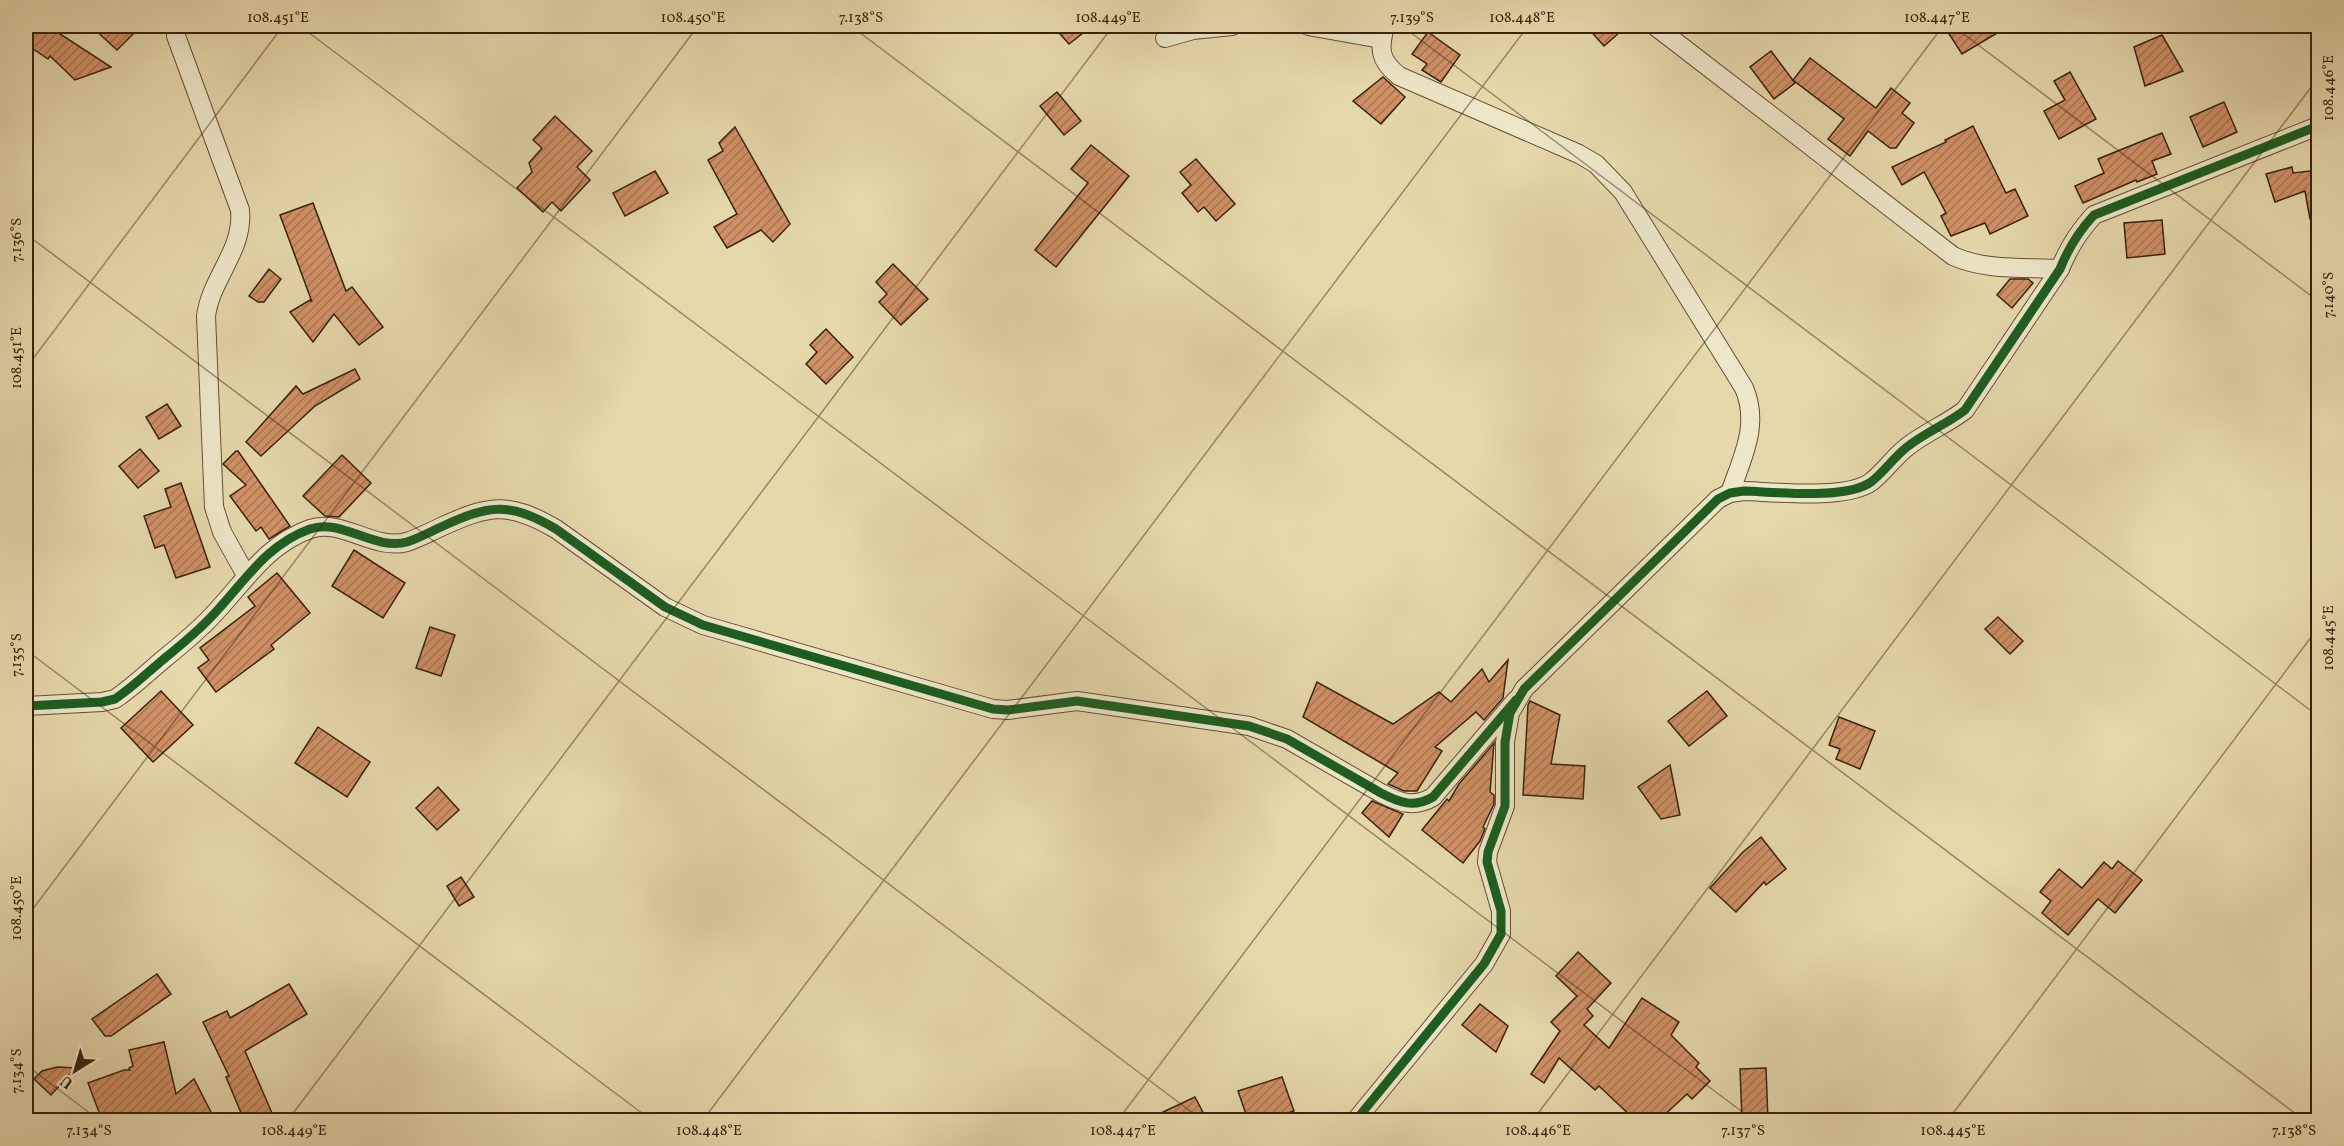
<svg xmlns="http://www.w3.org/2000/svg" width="2344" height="1146" font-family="Vollkorn,serif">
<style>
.building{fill:url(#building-hatch);stroke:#3a210d;stroke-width:1.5}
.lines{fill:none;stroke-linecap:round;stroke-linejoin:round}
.street-casing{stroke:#654f34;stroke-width:20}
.street{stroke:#eee6c8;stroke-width:18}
.cycleway-casing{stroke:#eee6c8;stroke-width:13}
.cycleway{stroke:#1b5e20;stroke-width:9}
.ticks{fill:none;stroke:#3a210d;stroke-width:1.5;stroke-opacity:0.45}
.neatline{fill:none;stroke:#3a210d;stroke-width:2}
.ticks-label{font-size:15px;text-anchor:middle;fill:#3a210d}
</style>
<defs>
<pattern id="building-hatch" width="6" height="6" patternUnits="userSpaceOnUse" patternTransform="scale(1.5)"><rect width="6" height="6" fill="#d09166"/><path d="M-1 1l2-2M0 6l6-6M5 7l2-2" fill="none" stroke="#aa7652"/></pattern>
</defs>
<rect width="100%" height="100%" fill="#e5d8ab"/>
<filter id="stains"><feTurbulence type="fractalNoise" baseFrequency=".00333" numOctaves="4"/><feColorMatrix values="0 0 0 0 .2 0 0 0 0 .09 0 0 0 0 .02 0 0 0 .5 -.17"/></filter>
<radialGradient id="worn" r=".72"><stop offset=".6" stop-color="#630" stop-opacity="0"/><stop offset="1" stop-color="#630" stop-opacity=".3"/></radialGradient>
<g class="building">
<polygon points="26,26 48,26 111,67 75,80 50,56 48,59 26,44"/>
<polygon points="91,26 141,26 117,50"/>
<polygon points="1053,26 1092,26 1069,44"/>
<polygon points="1586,26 1627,26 1604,46"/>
<polygon points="1944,26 2009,26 1962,54"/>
<polygon points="1428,32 1460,55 1441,82 1422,70 1427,64 1412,54"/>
<polygon points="2162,35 2183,71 2145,86 2134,47"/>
<polygon points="1771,51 1795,83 1774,99 1750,67"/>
<polygon points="1810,58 1876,108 1891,88 1910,103 1902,113 1914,123 1896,148 1890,148 1868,131 1850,156 1828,139 1844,119 1793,80"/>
<polygon points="2070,72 2096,119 2059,139 2044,111 2065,100 2054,81"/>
<polygon points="1383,77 1405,97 1381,124 1353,101"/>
<polygon points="1057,92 1081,121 1064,135 1040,106"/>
<polygon points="2224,102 2237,132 2203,147 2190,117"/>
<polygon points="555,116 592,151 577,167 590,180 561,211 552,202 543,212 517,188 532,172 529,163 542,148 533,140"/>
<polygon points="1973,126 2006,193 2015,189 2028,216 1990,234 1985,223 1951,236 1941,216 1946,213 1924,172 1902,185 1892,167 1946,142 1945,140"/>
<polygon points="735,127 790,224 773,242 761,230 727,248 714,227 737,214 708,160 723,151 719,143"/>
<polygon points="2162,133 2171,154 2152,161 2157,174 2137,182 2136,180 2083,203 2075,186 2104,173 2098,159"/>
<polygon points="1091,145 1129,176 1056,267 1035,250 1088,183 1071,169"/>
<polygon points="1196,159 1235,204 1216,221 1204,207 1198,212 1182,193 1191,185 1180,172"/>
<polygon points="2292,167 2293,173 2319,170 2319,218 2310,219 2305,191 2275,202 2266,174"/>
<polygon points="655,171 668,193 625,216 613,193"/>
<polygon points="313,203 346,291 352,287 383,327 359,345 334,314 313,342 290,312 310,300 312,302 280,215"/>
<polygon points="2162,220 2165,254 2127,258 2124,223"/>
<polygon points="893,264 928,299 901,325 879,302 887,294 876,282"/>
<polygon points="269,269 281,279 264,302 258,302 249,296"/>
<polygon points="2010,279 2028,279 2033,283 2012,308 1997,295"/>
<polygon points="826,329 853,357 826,384 806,364 817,352 810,345"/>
<polygon points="355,369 360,379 315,406 261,456 246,442 296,386 303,394"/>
<polygon points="167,404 181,426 159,439 146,417"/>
<polygon points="140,449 159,471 138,488 119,466"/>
<polygon points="236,451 238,451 290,526 269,539 261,527 256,531 230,496 246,485 223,464"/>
<polygon points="342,455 371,483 339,517 325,516 303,496"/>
<polygon points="181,483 210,567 176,578 164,545 155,548 144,516 171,507 165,489"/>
<polygon points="354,550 405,583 383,618 332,586"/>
<polygon points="277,573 310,613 271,645 274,649 216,692 198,668 209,660 200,648 255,606 248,597"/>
<polygon points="1998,617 2023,641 2010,654 1985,629"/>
<polygon points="430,627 455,635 441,676 416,668"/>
<polygon points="1508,660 1503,698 1484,720 1476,712 1435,747 1442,751 1417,791 1404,791 1388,784 1398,773 1303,717 1317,682 1393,724 1439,692 1451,702 1482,669 1489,682"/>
<polygon points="161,691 193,725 153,762 121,728"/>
<polygon points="1707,691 1727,716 1689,746 1668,721"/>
<polygon points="1530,701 1560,715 1551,764 1585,766 1583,799 1523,795 1528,705"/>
<polygon points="1839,717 1875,731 1860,769 1836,759 1840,749 1829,745"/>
<polygon points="318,727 370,762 347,797 295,763"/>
<polygon points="1494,743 1490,792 1494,795 1494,804 1483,827 1485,829 1480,841 1463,863 1422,830 1447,799 1449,801 1459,784"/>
<polygon points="1670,765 1680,815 1661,819 1638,787"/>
<polygon points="438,787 459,810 437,830 416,808"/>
<polygon points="1372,801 1403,814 1389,837 1362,813"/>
<polygon points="1761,837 1786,869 1766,885 1764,882 1736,912 1710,888 1743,852"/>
<polygon points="2118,861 2142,880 2115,913 2098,899 2068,935 2042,913 2051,901 2040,892 2059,869 2082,888 2104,862 2112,869"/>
<polygon points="461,877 474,897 459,906 447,886"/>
<polygon points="1578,952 1611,983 1587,1009 1593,1016 1584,1025 1609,1048 1642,998 1679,1022 1671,1035 1699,1063 1696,1067 1710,1081 1692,1099 1687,1094 1659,1120 1635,1120 1599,1086 1595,1090 1559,1058 1544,1083 1531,1074 1560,1031 1551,1022 1577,996 1556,976"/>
<polygon points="157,974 171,994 111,1036 105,1036 92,1019"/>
<polygon points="289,984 307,1014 245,1051 275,1120 244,1120 226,1077 229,1076 203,1022 227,1011 230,1018"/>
<polygon points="1480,1004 1508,1026 1496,1052 1462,1025"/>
<polygon points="164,1042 176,1094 194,1079 215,1120 102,1120 88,1083 124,1070 130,1070 129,1068 133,1066 129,1050"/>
<polygon points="57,1067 76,1068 51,1095 34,1079 42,1071"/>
<polygon points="1766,1068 1768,1120 1742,1120 1740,1069"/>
<polygon points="1282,1077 1294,1111 1266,1120 1248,1120 1238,1091"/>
<polygon points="1195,1097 1207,1120 1146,1120"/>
</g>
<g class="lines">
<defs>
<g id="street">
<path d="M179 26 176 30V36L240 210C244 250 211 278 206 316L214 507 222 532 246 575"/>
<polyline points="1308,26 1381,39"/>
<path d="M1385 26C1379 49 1379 60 1399 76L1579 154 1596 164 1623 192 1744 388C1760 425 1742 458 1730 493"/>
<path d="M1655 26 1953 256C1986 271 2025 267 2060 269"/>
<polyline points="1165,38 1193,30 1232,26"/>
<path d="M26 706 102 702 115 699C133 687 148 672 165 658 181 645 198 631 212 616 243 584 265 545 310 529 342 518 374 551 407 542 419 538 430 532 441 527 489 505 508 501 556 529L665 607 703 625 993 709 1008 710 1077 701 1249 726 1287 739 1381 793C1400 803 1414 808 1433 797L1516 700"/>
<path d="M1356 1120 1484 964 1501 934V911L1487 862 1488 852 1505 806V742L1510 713 1524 689 1718 499 1730 493 1744 491C1775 492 1846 500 1871 482 1884 472 1894 457 1907 447 1926 432 1947 424 1965 410L2060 269C2068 249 2079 231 2094 215L2318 126"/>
</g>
</defs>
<use href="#street" class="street-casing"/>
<use href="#street" class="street"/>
<defs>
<g id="cycleway">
<path d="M26 706 102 702 115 699C133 687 148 672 165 658 181 645 198 631 212 616 243 584 265 545 310 529 342 518 374 551 407 542 419 538 430 532 441 527 489 505 508 501 556 529L665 607 703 625 993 709 1008 710 1077 701 1249 726 1287 739 1381 793C1400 803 1414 808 1433 797L1516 700"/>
<path d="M1356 1120 1484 964 1501 934V911L1487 862 1488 852 1505 806V742L1510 713 1524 689 1718 499 1730 493 1744 491C1775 492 1846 500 1871 482 1884 472 1894 457 1907 447 1926 432 1947 424 1965 410L2060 269C2068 249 2079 231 2094 215L2318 126"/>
</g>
</defs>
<use href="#cycleway" class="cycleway-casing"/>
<use href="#cycleway" class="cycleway"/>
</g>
<path class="ticks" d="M300 26 1753 1120M851 26 2304 1120M1402 26 2318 716M1953 26 2318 301M26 234 1202 1120M26 368 283 26M26 650 651 1120M26 918 698 26M26 1065 99 1120M288 1120 1113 26M703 1120 1528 26M1118 1120 1943 26M1533 1120 2318 78M1948 1120 2318 628"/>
<rect width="2344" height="1146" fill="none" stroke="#e5d8ab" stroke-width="66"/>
<g transform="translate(75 1071) rotate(217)" stroke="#eee6c8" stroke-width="4.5" paint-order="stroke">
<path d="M0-4.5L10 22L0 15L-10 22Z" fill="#3a210d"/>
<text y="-9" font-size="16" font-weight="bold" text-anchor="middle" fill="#3a210d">U</text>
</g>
<rect x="33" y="33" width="2278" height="1080" class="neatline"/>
<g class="ticks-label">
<text x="278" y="22">108.451°E</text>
<text x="693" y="22">108.450°E</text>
<text x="861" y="22">7.138°S</text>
<text x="1108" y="22">108.449°E</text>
<text x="1412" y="22">7.139°S</text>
<text x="1522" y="22">108.448°E</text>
<text x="1937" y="22">108.447°E</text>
<text transform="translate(2328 88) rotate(-90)" y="5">108.446°E</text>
<text transform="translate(16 240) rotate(-90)" y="5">7.136°S</text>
<text transform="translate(2328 295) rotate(-90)" y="5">7.140°S</text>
<text transform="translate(16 358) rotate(-90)" y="5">108.451°E</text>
<text transform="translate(2328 638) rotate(-90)" y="5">108.445°E</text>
<text transform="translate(16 655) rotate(-90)" y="5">7.135°S</text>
<text transform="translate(16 908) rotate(-90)" y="5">108.450°E</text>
<text transform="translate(16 1071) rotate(-90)" y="5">7.134°S</text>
<text x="89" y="1135">7.134°S</text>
<text x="294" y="1135">108.449°E</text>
<text x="709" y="1135">108.448°E</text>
<text x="1123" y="1135">108.447°E</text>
<text x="1538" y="1135">108.446°E</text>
<text x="1743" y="1135">7.137°S</text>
<text x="1953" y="1135">108.445°E</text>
<text x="2294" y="1135">7.138°S</text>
</g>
<rect width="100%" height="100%" filter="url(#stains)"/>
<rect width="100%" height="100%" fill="url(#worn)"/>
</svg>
